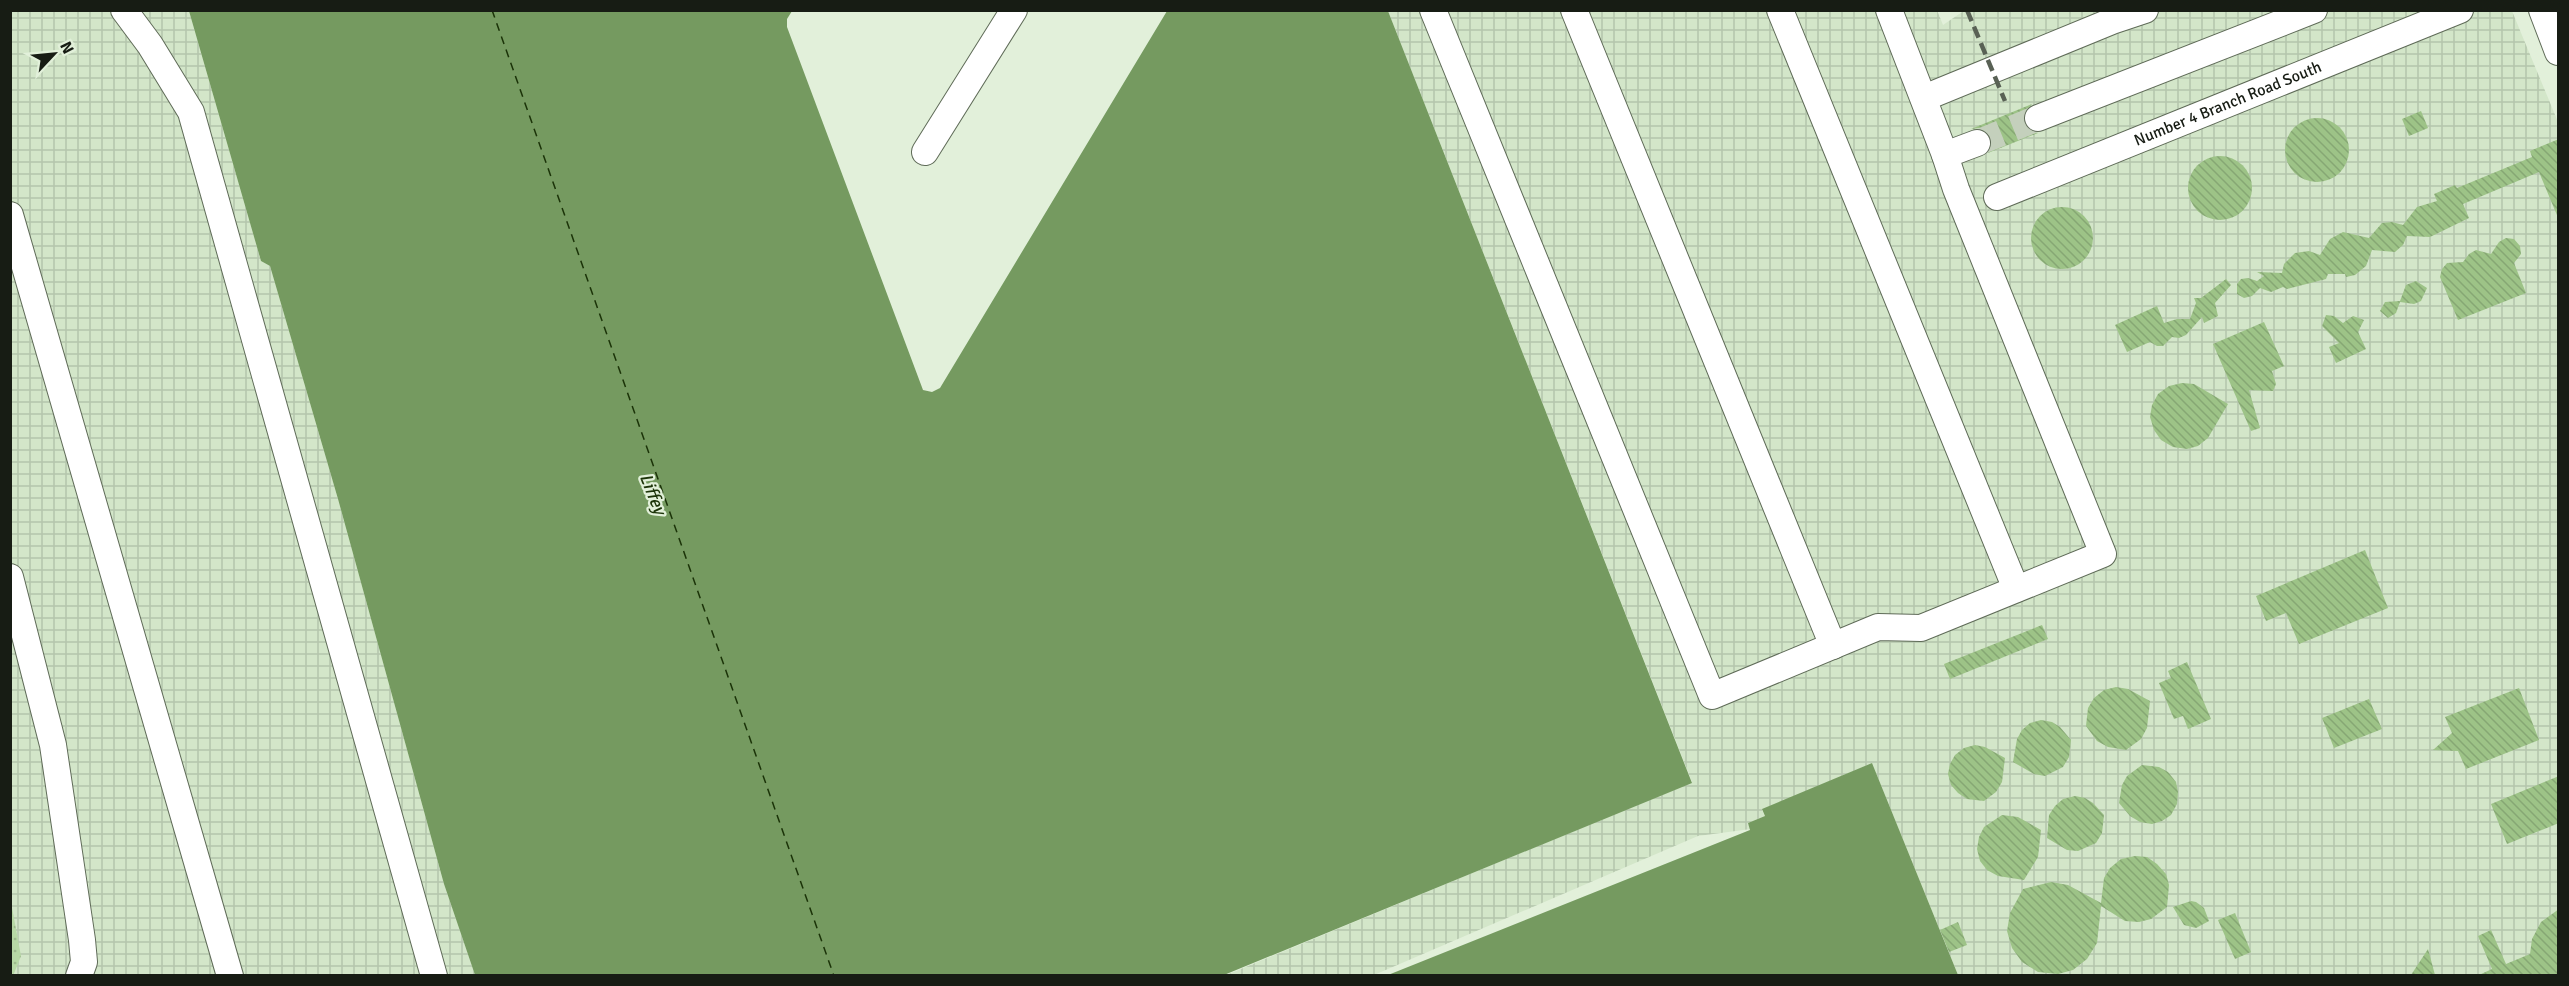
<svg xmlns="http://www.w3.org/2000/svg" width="2569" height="986" font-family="Signika,sans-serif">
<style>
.industrial{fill:url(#industrial-grid)}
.grass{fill:url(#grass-dots)}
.water{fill:#759a60}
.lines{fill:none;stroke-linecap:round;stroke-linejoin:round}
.ferry{stroke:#1b3308;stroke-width:1.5;stroke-dasharray:8 6;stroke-linecap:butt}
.building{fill:url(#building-back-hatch)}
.minor-tunnel{stroke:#c4d0bc;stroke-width:26;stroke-dasharray:26 13;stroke-linecap:butt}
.minor-casing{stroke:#5f6b58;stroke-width:28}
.minor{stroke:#fff;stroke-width:26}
.rail{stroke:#596155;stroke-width:4.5;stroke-dasharray:12 6;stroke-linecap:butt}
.labels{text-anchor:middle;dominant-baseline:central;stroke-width:4.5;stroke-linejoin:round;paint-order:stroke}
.street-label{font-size:16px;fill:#171c14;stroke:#e2f0da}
.water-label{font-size:18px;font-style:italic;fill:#1b3308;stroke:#e2f0da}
</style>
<defs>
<pattern id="industrial-grid" width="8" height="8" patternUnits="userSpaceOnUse" patternTransform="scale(1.5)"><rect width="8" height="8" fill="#d3e6c9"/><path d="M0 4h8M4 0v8" fill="none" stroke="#b4c5ac"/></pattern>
<pattern id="grass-dots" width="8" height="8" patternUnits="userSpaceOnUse" patternTransform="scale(1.5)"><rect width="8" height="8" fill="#b7d8a5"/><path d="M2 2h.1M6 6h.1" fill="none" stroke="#9db98d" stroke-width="1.8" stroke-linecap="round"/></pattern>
<pattern id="building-back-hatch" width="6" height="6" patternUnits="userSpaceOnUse" patternTransform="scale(1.5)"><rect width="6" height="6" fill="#9dc387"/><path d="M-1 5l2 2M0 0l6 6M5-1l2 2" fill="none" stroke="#86a774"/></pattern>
</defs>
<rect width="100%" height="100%" fill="#e2f0da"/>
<g class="industrial">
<polygon points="1937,10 1943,25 1965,10 2512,11 2558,122 2558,975 1958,975 1872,763 1762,810 1765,816 1748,823 1751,829 1698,836 1374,975 1224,976 1692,782 1388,11"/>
<polygon points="10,11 189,11 261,261 270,266 338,499 444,884 475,975 11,975"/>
</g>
<polygon class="grass" points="10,897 21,956 13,976 10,975"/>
<g class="water">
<polygon points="189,11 792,11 787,19 787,27 923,390 932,392 940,388 1167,11 1388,11 1692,783 1224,975 475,975 444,884 338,499 270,266 261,261"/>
<polygon points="1872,763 1958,975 1388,975 1750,830 1748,823 1765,816 1762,809"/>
</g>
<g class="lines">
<polyline class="ferry" points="492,10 834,976"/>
</g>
<g class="building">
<polygon points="2032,104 2023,115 2024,123 2029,130 2038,133 1988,153 1992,146 1991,137 1980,128 1971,129"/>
<polygon points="2421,111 2428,128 2409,136 2402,119"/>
<circle cx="2317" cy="150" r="32"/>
<polygon points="2559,139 2559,220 2539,172 2463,204 2469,218 2430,237 2407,236 2403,245 2395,252 2372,250 2366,266 2355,275 2346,277 2345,274 2328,274 2326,279 2287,289 2283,287 2271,292 2260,288 2252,296 2244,298 2237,294 2237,284 2241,279 2248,278 2257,281 2264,276 2257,272 2282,273 2284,264 2295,253 2309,251 2320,255 2330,239 2343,232 2369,238 2382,223 2392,222 2403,225 2417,207 2437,201 2434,194 2455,185 2457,188 2532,157 2530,151"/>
<circle cx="2220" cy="188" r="32"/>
<circle cx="2062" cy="238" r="31"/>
<polygon points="2506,238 2514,239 2520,246 2521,254 2514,263 2526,293 2458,320 2440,277 2442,269 2447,263 2463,262 2469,254 2476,250 2491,254 2499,242"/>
<polygon points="2226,279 2231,285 2215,303 2218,316 2204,323 2202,317 2186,335 2179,338 2172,337 2163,346 2157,346 2150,342 2127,352 2115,325 2157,306 2164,323 2177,319 2190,319 2196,303 2194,298 2201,298"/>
<polygon points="2416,281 2427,288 2421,301 2414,304 2400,302 2396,313 2388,318 2380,311 2385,302 2400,301 2406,285"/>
<polygon points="2326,315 2334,316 2343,323 2353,316 2364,320 2358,332 2366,349 2336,363 2329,347 2339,343 2322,326"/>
<polygon points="2264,322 2284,366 2272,371 2276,384 2273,391 2249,390 2260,428 2251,431 2213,344"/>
<polygon points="2182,383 2194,384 2228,404 2208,438 2198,446 2187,449 2173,447 2161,440 2154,430 2150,417 2152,405 2158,394 2169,386"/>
<polygon points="2365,550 2388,608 2299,644 2286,613 2266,621 2256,596"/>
<polygon points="2042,625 2048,639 1950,679 1944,664"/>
<polygon points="2187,662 2211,719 2188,729 2183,716 2174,719 2159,683 2171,678 2168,671"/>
<polygon points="2116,687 2128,689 2150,701 2147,728 2141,739 2126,750 2108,747 2097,741 2086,726 2088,708 2094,698 2104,690"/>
<polygon points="2519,688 2539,740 2466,769 2458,751 2433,750 2452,733 2445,717"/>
<polygon points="2369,699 2382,729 2334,748 2322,718"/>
<polygon points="2041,720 2052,722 2060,727 2071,740 2069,757 2063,767 2045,776 2034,774 2013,762 2017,739 2022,730 2030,723"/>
<polygon points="1975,745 1985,747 2005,758 2002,782 1996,792 1984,801 1967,799 1958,793 1951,785 1948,774 1950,764 1955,755 1964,748"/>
<polygon points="2142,765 2159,767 2168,772 2176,782 2178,792 2177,804 2171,815 2162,821 2152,824 2140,822 2130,816 2119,803 2122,785 2127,776"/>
<polygon points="2559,776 2559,823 2507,844 2491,804"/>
<polygon points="2075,796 2085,798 2093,803 2104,815 2102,833 2096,843 2078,851 2067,850 2047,838 2049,815 2055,806 2063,799"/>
<polygon points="2002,815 2018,817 2041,830 2038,857 2024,880 1998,876 1987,870 1980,861 1977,849 1979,837 1984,827"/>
<polygon points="2135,856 2147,857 2157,864 2166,874 2169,885 2167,907 2151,919 2139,922 2125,921 2101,906 2097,943 2087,959 2073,970 2058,974 2038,972 2022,962 2012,948 2007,931 2010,913 2023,889 2051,882 2068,885 2101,903 2104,878 2110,868 2121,859"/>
<polygon points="2191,901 2196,902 2204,908 2209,921 2196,928 2184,925 2173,907"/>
<polygon points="2559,909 2559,975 2479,975 2492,969 2478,936 2491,930 2506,964 2530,954 2532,939 2541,922"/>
<polygon points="2235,913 2251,952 2235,959 2218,920"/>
<polygon points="1958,922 1967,945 1949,952 1940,930"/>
<polygon points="2428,949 2435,975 2411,975"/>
</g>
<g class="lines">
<polyline class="minor-tunnel" points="1977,143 2038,118"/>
<defs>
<g id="minor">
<polyline points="124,10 150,45 191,112 434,976"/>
<polyline points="1433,10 1712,696 1878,627 1921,628 2103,554 1956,189 1945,155 1889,10"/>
<polyline points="1574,10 1833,646"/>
<polyline points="1780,10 2016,589"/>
<polyline points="2542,10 2558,52"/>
<polyline points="1924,98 2112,21 2145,10"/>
<polyline points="2038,118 2314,10"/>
<polyline points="925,152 1014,10"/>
<polyline points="1945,155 1977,143"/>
<path id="s1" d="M1997 197 2460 10"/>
<polyline points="10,215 230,976"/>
<polyline points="10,577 53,745 82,940 84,962 79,976"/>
</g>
</defs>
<use href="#minor" class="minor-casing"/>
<use href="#minor" class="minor"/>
<polyline class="rail" points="1967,10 2005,101"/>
</g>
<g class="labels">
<g class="street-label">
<text stroke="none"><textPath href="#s1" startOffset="249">Number 4 Branch Road South</textPath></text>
</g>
<g class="water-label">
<text transform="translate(653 494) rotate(68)">Liffey</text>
</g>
</g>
<rect width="2569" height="986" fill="none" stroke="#171c14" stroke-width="24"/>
<g transform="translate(54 54) rotate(64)" stroke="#e2f0da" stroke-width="4.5" paint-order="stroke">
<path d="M0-4.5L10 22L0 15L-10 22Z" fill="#171c14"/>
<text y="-9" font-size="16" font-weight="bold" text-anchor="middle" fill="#171c14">N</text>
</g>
</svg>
